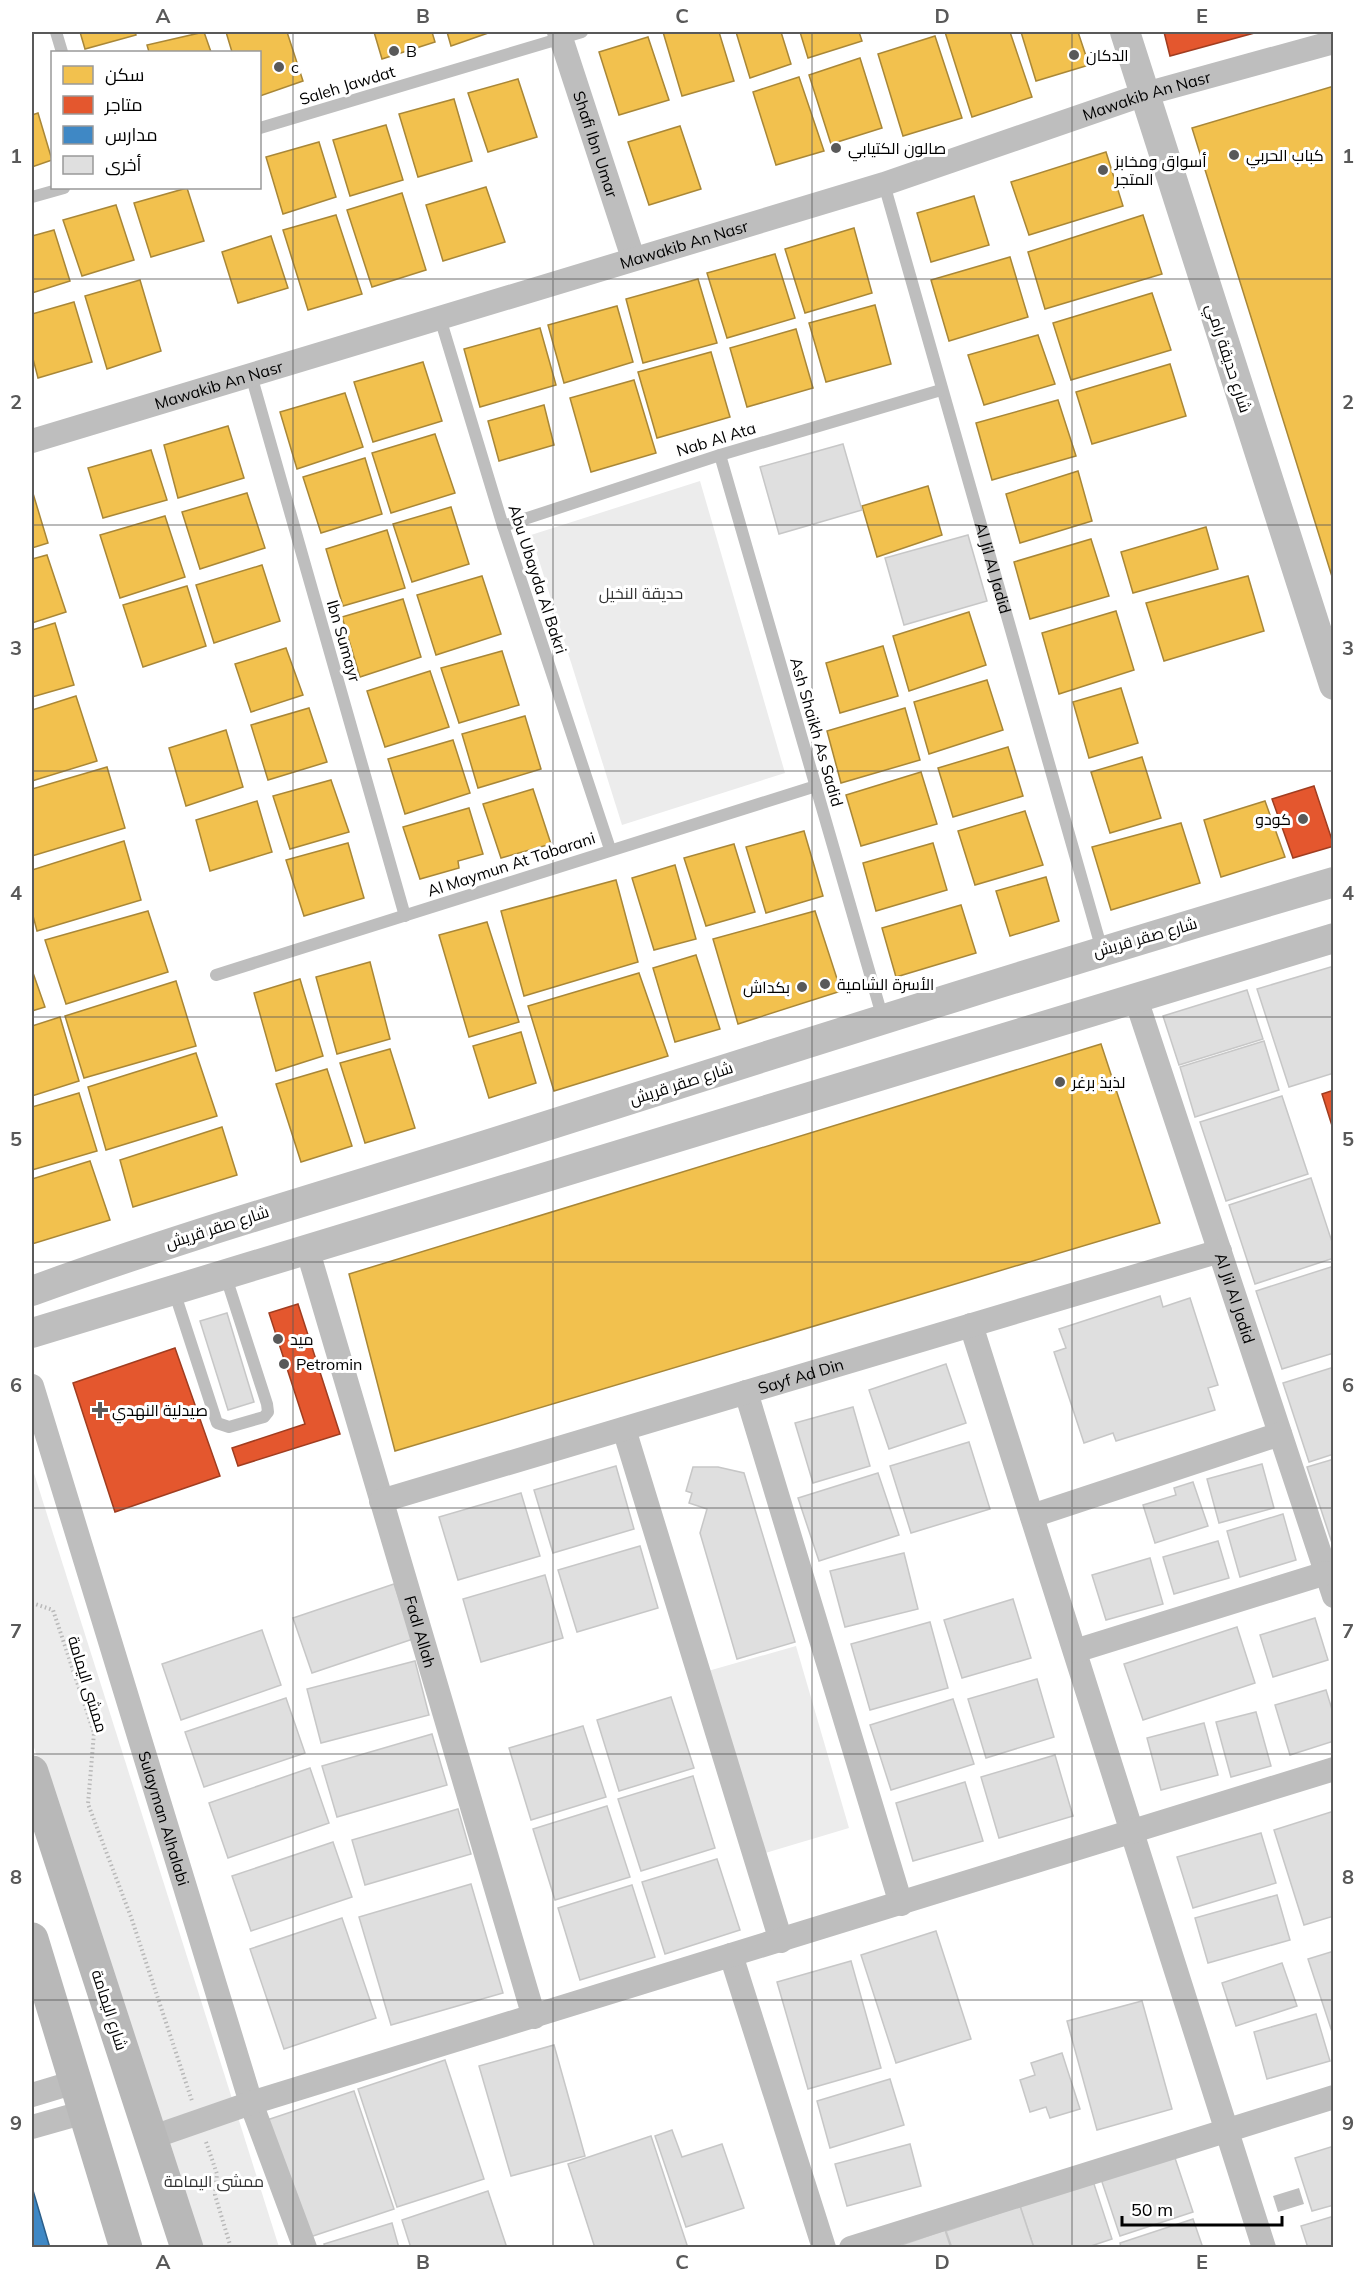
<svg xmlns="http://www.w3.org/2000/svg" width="1365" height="2279" font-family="Mulish,Cairo,sans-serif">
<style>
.green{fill:#ececec}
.water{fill:#bfbfbf}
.homes{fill:#f2c14e;stroke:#a98737;stroke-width:1.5}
.shops{fill:#e4572e;stroke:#a03d20;stroke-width:1.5}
.schools{fill:#3f88c5;stroke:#2c5f8a;stroke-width:1.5}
.building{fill:#dfdfdf;stroke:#c7c7c7;stroke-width:1.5}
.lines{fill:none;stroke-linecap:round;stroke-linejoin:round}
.path{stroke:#b9b9b9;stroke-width:4;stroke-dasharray:1.5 3;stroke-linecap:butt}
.service{stroke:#bebebe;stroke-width:12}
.minor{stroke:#bebebe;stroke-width:24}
.tertiary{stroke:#bebebe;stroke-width:30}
.secondary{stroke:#b8b8b8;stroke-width:33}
.grid{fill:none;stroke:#595959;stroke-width:1.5;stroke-opacity:0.55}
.poi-dot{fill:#595959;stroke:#fff;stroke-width:2}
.labels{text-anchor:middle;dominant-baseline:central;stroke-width:6;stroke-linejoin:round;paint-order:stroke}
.poi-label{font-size:16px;fill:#000;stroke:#fff;text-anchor:start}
.street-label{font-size:16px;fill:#000;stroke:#fff}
.park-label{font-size:16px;fill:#333;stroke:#fff}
.neatline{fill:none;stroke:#595959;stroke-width:2}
.grid-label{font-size:20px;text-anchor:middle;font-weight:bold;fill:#595959}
</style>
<rect width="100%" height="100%" fill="#fff"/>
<g class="green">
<polygon points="700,481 785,773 622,825 531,535"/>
<polygon points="32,1467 279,2247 191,2247 32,1741"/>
<polygon points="796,1646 849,1828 762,1854 708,1671"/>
</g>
<polygon class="water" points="1299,2188 1304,2204 1278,2212 1273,2196"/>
<g class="homes">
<polygon points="80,32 135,32 136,35 85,49"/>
<polygon points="204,32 211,52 149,52 147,45"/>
<polygon points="226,32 287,32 303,81 260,96 260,52 232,52"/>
<polygon points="374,32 432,32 435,42 382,59"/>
<polygon points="447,32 491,32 451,46"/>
<polygon points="663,32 719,32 734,81 682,96"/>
<polygon points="736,32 781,32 791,64 750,78"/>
<polygon points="800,32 859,32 862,41 808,58"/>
<polygon points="945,32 1010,32 1032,97 972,117"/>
<polygon points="1021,32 1078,32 1089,65 1036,81"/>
<polygon points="935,36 962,118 903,136 878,54"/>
<polygon points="648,37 669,100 619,115 599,52"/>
<polygon points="860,58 882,128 831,144 809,75"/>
<polygon points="799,77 824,151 776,165 753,92"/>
<polygon points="518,79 537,137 488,152 468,93"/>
<polygon points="1334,86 1334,583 1192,128"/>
<polygon points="454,99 472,161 418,177 399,114"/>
<polygon points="38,113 52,160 32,167 32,115"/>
<polygon points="386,125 403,180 350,196 333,140"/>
<polygon points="680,126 701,189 649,205 628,142"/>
<polygon points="319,142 336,197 283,214 266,157"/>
<polygon points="1106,152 1123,206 1029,235 1011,182"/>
<polygon points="486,187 505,242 443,261 426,205"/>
<polygon points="187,188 204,241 151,257 134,203"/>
<polygon points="402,193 426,270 372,287 347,210"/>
<polygon points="974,196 989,245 931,262 917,213"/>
<polygon points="116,205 134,260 82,276 63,220"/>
<polygon points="336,215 362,294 308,310 283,230"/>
<polygon points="1143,215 1162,274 1045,309 1028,252"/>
<polygon points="854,228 872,293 805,313 785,249"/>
<polygon points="54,230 70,281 32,293 32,236"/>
<polygon points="271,236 288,288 238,303 222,252"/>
<polygon points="775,254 795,318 727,338 707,273"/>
<polygon points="1010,257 1028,317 949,341 931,280"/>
<polygon points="698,279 717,343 643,363 626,299"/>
<polygon points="140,280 161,351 107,369 85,296"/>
<polygon points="1152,293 1171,350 1071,380 1053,323"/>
<polygon points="74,302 92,362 38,378 32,355 32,314"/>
<polygon points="875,305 891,364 826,382 809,323"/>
<polygon points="617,306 633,362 564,383 548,325"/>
<polygon points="540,328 556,385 480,407 464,349"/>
<polygon points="796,329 813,388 747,407 730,348"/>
<polygon points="1038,335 1055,384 984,405 968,355"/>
<polygon points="711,352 730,417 657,438 638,372"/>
<polygon points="423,362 442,421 373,442 354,382"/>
<polygon points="1170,364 1186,416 1092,444 1076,392"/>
<polygon points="634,380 656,453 591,472 570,398"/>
<polygon points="345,393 363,447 297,469 280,412"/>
<polygon points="1058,400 1076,456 992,480 976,423"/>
<polygon points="544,405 554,445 499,461 488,421"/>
<polygon points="228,426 244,478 178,498 164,445"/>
<polygon points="435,434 455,493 391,513 372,453"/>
<polygon points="151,450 167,500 103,518 88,468"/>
<polygon points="365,458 382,514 321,533 303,477"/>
<polygon points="1078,471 1092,521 1020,543 1006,494"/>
<polygon points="928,486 942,535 877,557 862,506"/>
<polygon points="32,490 48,543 32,548"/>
<polygon points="247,493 265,548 200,569 182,512"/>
<polygon points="451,507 469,564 412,582 393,524"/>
<polygon points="165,516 185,577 120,598 100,535"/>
<polygon points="1206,527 1218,569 1133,593 1121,552"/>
<polygon points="387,530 405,588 343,606 326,549"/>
<polygon points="1091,539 1109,596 1030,619 1014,562"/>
<polygon points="47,555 66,612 32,623 32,559"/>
<polygon points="262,565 280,621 214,643 196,585"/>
<polygon points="482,576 501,634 436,655 417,595"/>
<polygon points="1248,576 1264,631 1164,661 1146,603"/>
<polygon points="187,586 206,646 143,667 123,605"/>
<polygon points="403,599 421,657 360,677 342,617"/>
<polygon points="1116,611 1134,670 1059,694 1042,633"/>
<polygon points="969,612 986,665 909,691 893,636"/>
<polygon points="55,623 74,685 32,697 32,630"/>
<polygon points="883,646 898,696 840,713 826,663"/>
<polygon points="286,648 303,695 251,712 235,664"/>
<polygon points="502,651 519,705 459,723 441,668"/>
<polygon points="430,671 449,727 385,747 367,691"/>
<polygon points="987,680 1003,730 929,754 914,702"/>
<polygon points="1121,688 1138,743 1089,758 1073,702"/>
<polygon points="76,696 97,761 32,781 32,710"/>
<polygon points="309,708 327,762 268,780 251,725"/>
<polygon points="905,708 920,760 841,783 827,731"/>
<polygon points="525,716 541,769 478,788 462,734"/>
<polygon points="226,730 243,787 186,806 169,748"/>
<polygon points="453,740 470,793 405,814 388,759"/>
<polygon points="1008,747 1023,796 953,817 938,768"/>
<polygon points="1142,757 1161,818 1110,833 1091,772"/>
<polygon points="107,767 125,828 32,856 32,789"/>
<polygon points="921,772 937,824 861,846 846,795"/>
<polygon points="331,780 349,832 290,849 273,796"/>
<polygon points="533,789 551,844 501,858 483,804"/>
<polygon points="257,801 272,852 210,871 196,820"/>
<polygon points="1265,801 1285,857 1221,877 1204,820"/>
<polygon points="469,808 483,854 458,861 459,868 420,879 403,827"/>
<polygon points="1025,811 1043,865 975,885 958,831"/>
<polygon points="1181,823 1200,883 1111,910 1092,847"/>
<polygon points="804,831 823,896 766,913 746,847"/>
<polygon points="124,841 141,900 37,931 32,912 32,870"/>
<polygon points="348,843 364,898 304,916 286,860"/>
<polygon points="933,843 947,890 876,911 863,863"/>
<polygon points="734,844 755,912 706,926 684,858"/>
<polygon points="675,865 696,939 654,950 632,878"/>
<polygon points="1046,877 1059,921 1010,936 996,891"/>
<polygon points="616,880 638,962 524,996 501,911"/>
<polygon points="961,905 976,953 896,977 882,928"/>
<polygon points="148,911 168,972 66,1004 45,940"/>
<polygon points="815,911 841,991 738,1024 713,939"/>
<polygon points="487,922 519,1022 469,1037 439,935"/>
<polygon points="696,955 720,1029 675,1042 653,968"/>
<polygon points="370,962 390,1039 337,1054 316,977"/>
<polygon points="32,970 45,1007 32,1011"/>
<polygon points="639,973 668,1056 554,1091 528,1006"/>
<polygon points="300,979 323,1056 276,1071 254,993"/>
<polygon points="176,981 196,1046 84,1078 65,1016"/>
<polygon points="60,1017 79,1081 32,1096 32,1026"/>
<polygon points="521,1032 536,1083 489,1098 473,1046"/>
<polygon points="1101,1044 1160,1223 395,1451 349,1274"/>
<polygon points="390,1049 415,1128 365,1143 340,1063"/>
<polygon points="196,1053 217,1116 106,1150 88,1087"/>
<polygon points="327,1069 352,1146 301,1162 276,1084"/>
<polygon points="79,1093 97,1151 32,1170 32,1107"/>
<polygon points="222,1127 237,1175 133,1207 120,1160"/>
<polygon points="90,1161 110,1220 32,1244 32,1179"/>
</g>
<g class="shops">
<polygon points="1164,32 1258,32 1170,56"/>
<polygon points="1314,786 1334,846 1293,858 1272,799"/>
<polygon points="1334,1090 1334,1132 1322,1094"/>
<polygon points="298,1304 340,1434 238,1466 232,1448 305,1424 269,1313"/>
<polygon points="175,1348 220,1476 115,1512 73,1383"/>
</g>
<polygon class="schools" points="32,2187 50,2248 32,2248"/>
<g class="building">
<polygon points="843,444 862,510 779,534 760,467"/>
<polygon points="968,535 987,601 904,625 885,558"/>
<polygon points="1334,966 1334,1073 1289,1087 1257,989"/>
<polygon points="1247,990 1263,1039 1179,1065 1163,1016"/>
<polygon points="1264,1041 1279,1090 1195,1117 1180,1067"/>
<polygon points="1282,1096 1308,1174 1226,1201 1200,1122"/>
<polygon points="1311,1178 1334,1248 1334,1258 1255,1284 1229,1205"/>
<polygon points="1334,1266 1334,1353 1282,1369 1256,1291"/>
<polygon points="1160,1296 1163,1307 1190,1298 1218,1385 1208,1388 1215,1410 1116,1441 1113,1433 1084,1443 1054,1352 1066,1348 1059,1329"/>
<polygon points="227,1313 254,1402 228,1410 200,1321"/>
<polygon points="946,1364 966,1423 889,1449 869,1390"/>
<polygon points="1334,1367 1334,1454 1309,1462 1283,1383"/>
<polygon points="853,1407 870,1466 813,1483 795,1423"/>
<polygon points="969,1442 990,1509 911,1533 890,1466"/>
<polygon points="1334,1459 1334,1546 1333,1546 1307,1467"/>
<polygon points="1262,1464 1274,1508 1219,1523 1207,1479"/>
<polygon points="616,1466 634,1529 553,1553 534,1490"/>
<polygon points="693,1467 718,1467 744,1473 795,1642 737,1659 700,1533 707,1509 689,1503 692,1493 686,1491"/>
<polygon points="878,1473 899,1535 819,1561 798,1498"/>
<polygon points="1193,1482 1208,1526 1155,1543 1143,1505 1176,1495 1174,1488"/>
<polygon points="521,1493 540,1556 458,1580 439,1517"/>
<polygon points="1283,1514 1296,1560 1240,1577 1227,1531"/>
<polygon points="1218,1541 1229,1578 1174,1594 1163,1557"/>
<polygon points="640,1546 658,1608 577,1632 558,1570"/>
<polygon points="904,1553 918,1609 845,1627 830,1571"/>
<polygon points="1150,1558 1163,1604 1106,1620 1092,1575"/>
<polygon points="545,1575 563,1638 481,1662 463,1599"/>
<polygon points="394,1584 413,1639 312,1673 293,1618"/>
<polygon points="1013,1599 1031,1658 962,1678 944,1620"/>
<polygon points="1315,1618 1328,1660 1273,1677 1260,1635"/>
<polygon points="930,1622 948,1688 870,1710 851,1644"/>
<polygon points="1237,1627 1255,1683 1143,1720 1124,1664"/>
<polygon points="262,1630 281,1685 181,1720 162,1664"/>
<polygon points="415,1661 429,1715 321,1743 307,1689"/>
<polygon points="1037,1679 1054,1737 986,1758 968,1699"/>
<polygon points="1326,1690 1334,1716 1334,1741 1290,1755 1275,1705"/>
<polygon points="671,1697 694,1768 619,1791 597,1720"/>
<polygon points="286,1698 305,1753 204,1787 185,1732"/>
<polygon points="953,1699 974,1764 891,1790 870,1725"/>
<polygon points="1256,1712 1271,1766 1231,1777 1216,1722"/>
<polygon points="1204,1723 1218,1775 1161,1790 1147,1738"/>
<polygon points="583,1726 606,1797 531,1820 509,1748"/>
<polygon points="432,1734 447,1785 337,1817 322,1766"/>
<polygon points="1055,1755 1073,1816 999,1838 981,1777"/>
<polygon points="310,1768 329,1823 228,1858 209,1803"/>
<polygon points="693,1776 715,1848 641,1871 618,1799"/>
<polygon points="965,1782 983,1841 913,1861 896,1803"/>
<polygon points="607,1806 630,1877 555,1900 533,1829"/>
<polygon points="458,1809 471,1854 365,1885 352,1840"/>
<polygon points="1334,1811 1334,1916 1304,1925 1274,1830"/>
<polygon points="1261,1833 1276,1883 1193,1908 1177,1857"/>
<polygon points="333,1842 352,1897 251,1931 232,1876"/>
<polygon points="717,1859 740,1930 665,1954 642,1882"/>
<polygon points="471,1884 503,1993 391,2025 359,1917"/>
<polygon points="632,1885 655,1957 580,1980 558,1908"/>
<polygon points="1277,1895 1290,1940 1208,1963 1195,1918"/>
<polygon points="342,1918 376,2018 284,2049 250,1949"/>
<polygon points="936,1931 971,2039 896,2063 861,1955"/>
<polygon points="1334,1951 1334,2038 1308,1959"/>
<polygon points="851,1961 881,2068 808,2089 777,1982"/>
<polygon points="1282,1963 1297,2006 1236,2026 1222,1983"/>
<polygon points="1142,2001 1172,2109 1097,2130 1067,2021"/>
<polygon points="1316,2014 1330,2061 1267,2079 1254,2032"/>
<polygon points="554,2045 585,2156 511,2176 479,2066"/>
<polygon points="1062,2053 1080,2109 1050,2118 1046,2107 1030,2112 1020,2080 1035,2075 1031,2063"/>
<polygon points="445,2060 484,2179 397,2207 358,2089"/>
<polygon points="890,2079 904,2125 830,2148 817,2101"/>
<polygon points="354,2091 394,2209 307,2238 267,2120"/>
<polygon points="672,2130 682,2157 722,2144 744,2208 686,2227 655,2136"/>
<polygon points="651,2136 688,2248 595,2248 568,2164"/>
<polygon points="910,2144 921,2186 847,2206 835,2164"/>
<polygon points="1334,2146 1334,2205 1312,2211 1295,2158"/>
<polygon points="1174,2155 1193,2212 1120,2236 1101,2179"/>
<polygon points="1093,2181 1112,2239 1085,2248 1034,2248 1020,2206"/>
<polygon points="488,2191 507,2248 411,2248 402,2220"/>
<polygon points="1020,2206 1034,2248 952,2248 946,2231"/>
<polygon points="1334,2216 1334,2248 1308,2248 1301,2226"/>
<polygon points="1193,2219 1203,2248 1121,2248 1120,2243"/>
<polygon points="392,2223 399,2248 325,2248 324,2244"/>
<polygon points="945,2230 951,2248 893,2248"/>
</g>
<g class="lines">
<g class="path">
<polyline points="32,1603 53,1610 94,1733 88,1804 131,1917 192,2101"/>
<polyline points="206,2142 217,2174 215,2195 231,2248"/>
</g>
<g class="service">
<polyline points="56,32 62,52"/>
<polyline points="260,128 582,32"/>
<path id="s1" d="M884 184 1102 950"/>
<polyline points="32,197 64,188"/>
<polyline points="440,318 503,526 610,849"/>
<polyline points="251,375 405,916"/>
<polyline points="720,455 883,1019"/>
<polyline points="503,526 720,455 941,390"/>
<polyline points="216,975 816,786"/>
<polyline points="174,1291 217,1423 229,1427 264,1417 268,1412 267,1404 225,1274"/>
</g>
<g class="minor">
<path id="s2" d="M559 32 633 258"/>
<path id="s3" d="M32 441 884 184 1145 94 1334 42"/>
<path id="s4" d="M1136 999 1334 1596"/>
<path id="s5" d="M307 1248 534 2017"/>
<polyline points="971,1325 1264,2248"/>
<path id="s6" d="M32 1386 251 2103 305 2248"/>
<polyline points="746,1392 901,1904"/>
<polyline points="624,1429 781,1941"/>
<path id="s7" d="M381 1501 1220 1251"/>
<polyline points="1032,1516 1280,1434"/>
<polyline points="1075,1651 1326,1573"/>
<polyline points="731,1955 824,2248"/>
<polyline points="32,2095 75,2082"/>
<polyline points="32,2127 85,2112"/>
<polyline points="153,2137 251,2103 1334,1769"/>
<polyline points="851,2248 1334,2097"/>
</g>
<g class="tertiary">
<polyline points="1125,32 1334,685"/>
<path d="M32 1291C193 1232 358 1186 521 1134 792 1048 1061 962 1334 882"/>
<polyline points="32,1333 1334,938"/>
</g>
<g class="secondary">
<polyline points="32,1772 187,2248"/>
<polyline points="32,1939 126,2248"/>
</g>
</g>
<path class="grid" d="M293 32V2248M553 32V2248M812 32V2248M1072 32V2248M32 279H1334M32 525H1334M32 771H1334M32 1017H1334M32 1262H1334M32 1508H1334M32 1754H1334M32 2000H1334"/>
<g class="poi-dot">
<circle cx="394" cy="51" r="6"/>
<circle cx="1074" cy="55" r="6"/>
<circle cx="279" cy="67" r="6"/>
<circle cx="836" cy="148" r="6"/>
<circle cx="1234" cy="155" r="6"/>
<circle cx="1103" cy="170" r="6"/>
<circle cx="1303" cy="819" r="6"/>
<circle cx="825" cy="984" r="6"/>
<circle cx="802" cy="987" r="6"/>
<circle cx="1060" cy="1082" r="6"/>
<circle cx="278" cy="1339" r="6"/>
<circle cx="284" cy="1364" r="6"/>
<path d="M97 1401h6v6h6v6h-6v6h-6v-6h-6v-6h6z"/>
</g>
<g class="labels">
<g class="poi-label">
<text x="406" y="51">B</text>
<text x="1086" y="55">الدكان</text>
<text x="291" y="67">c</text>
<text x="848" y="148">صالون الكتيابي</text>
<text x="1246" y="155">كباب الحربي</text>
<text x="1115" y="161">أسواق ومخابز<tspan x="1115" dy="18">المتجر</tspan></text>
<text x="1291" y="819" text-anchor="end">كودو</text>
<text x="837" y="984">الأسرة الشامية</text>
<text x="790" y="987" text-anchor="end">بكداش</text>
<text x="1072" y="1082">لذيذ برغر</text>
<text x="290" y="1339">ميد</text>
<text x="296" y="1364">Petromin</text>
<text x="112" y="1410">صيدلية النهدي</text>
</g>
<g class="street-label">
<text transform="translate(347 85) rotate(-17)">Saleh Jawdat</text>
<text stroke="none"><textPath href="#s3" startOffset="1167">Mawakib An Nasr</textPath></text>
<text stroke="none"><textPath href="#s2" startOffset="118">Shafi Ibn Umar</textPath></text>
<text stroke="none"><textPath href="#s3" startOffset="681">Mawakib An Nasr</textPath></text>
<text transform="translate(1229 358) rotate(72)">شارع حديقة رامي</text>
<text stroke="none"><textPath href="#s3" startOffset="195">Mawakib An Nasr</textPath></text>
<text transform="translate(716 439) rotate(-17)">Nab Al Ata</text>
<text stroke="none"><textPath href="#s1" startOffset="399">Al Jil Al Jadid</textPath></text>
<text transform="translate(538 579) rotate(72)">Abu Ubayda Al Bakri</text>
<text transform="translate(344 641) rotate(74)">Ibn Sumayr</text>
<text transform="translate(817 732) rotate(74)">Ash Shaikh As Sadid</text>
<text transform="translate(511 864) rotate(-18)">Al Maymun At Tabarani</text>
<text transform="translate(1145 937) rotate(-16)">شارع صقر قريش</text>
<text transform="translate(681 1083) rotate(-18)">شارع صقر قريش</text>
<text transform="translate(217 1227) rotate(-18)">شارع صقر قريش</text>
<text stroke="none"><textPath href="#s4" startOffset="315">Al Jil Al Jadid</textPath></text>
<text stroke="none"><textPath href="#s7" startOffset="438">Sayf Ad Din</textPath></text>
<text stroke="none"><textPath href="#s5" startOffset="400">Fadl Allah</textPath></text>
<text transform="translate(88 1684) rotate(73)">ممشى اليمامة</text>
<text stroke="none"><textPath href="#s6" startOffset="452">Sulayman Alhalabi</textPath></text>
<text transform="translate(110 2010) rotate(72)">شارع اليمامة</text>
</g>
<g class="park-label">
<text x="641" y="593">حديقة النخيل</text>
<text x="214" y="2181">ممشى اليمامة</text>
</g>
</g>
<rect width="1365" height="2279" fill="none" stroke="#ffffff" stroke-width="66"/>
<rect x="51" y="51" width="210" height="138" fill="#ffffff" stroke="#999999" stroke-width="1.5"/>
<rect x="63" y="66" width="30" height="18" fill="#f2c14e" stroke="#999999" stroke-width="1.5"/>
<text x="105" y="81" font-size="18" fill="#000000">سكن</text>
<rect x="63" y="96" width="30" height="18" fill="#e4572e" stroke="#999999" stroke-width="1.5"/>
<text x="105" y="111" font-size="18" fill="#000000">متاجر</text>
<rect x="63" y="126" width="30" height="18" fill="#3f88c5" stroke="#999999" stroke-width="1.5"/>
<text x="105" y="141" font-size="18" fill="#000000">مدارس</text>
<rect x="63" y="156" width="30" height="18" fill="#dfdfdf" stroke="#999999" stroke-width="1.5"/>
<text x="105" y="171" font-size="18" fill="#000000">أخرى</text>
<path d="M1122 2216v9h160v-9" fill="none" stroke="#000000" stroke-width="3"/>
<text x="1131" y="2216" font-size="18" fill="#000000" stroke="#ffffff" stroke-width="4.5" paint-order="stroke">50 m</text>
<rect x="33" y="33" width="1299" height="2213" class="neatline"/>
<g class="grid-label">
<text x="163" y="23">A</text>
<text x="423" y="23">B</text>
<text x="682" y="23">C</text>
<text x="942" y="23">D</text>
<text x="1202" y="23">E</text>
<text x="16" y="163">1</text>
<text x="1348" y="163">1</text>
<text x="16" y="409">2</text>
<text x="1348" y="409">2</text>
<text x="16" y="655">3</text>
<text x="1348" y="655">3</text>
<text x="16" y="900">4</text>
<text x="1348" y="900">4</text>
<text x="16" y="1146">5</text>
<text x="1348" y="1146">5</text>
<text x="16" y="1392">6</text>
<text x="1348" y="1392">6</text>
<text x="16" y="1638">7</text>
<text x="1348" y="1638">7</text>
<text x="16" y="1884">8</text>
<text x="1348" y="1884">8</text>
<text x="16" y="2130">9</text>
<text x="1348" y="2130">9</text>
<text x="163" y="2269">A</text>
<text x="423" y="2269">B</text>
<text x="682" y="2269">C</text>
<text x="942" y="2269">D</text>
<text x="1202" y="2269">E</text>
</g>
</svg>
